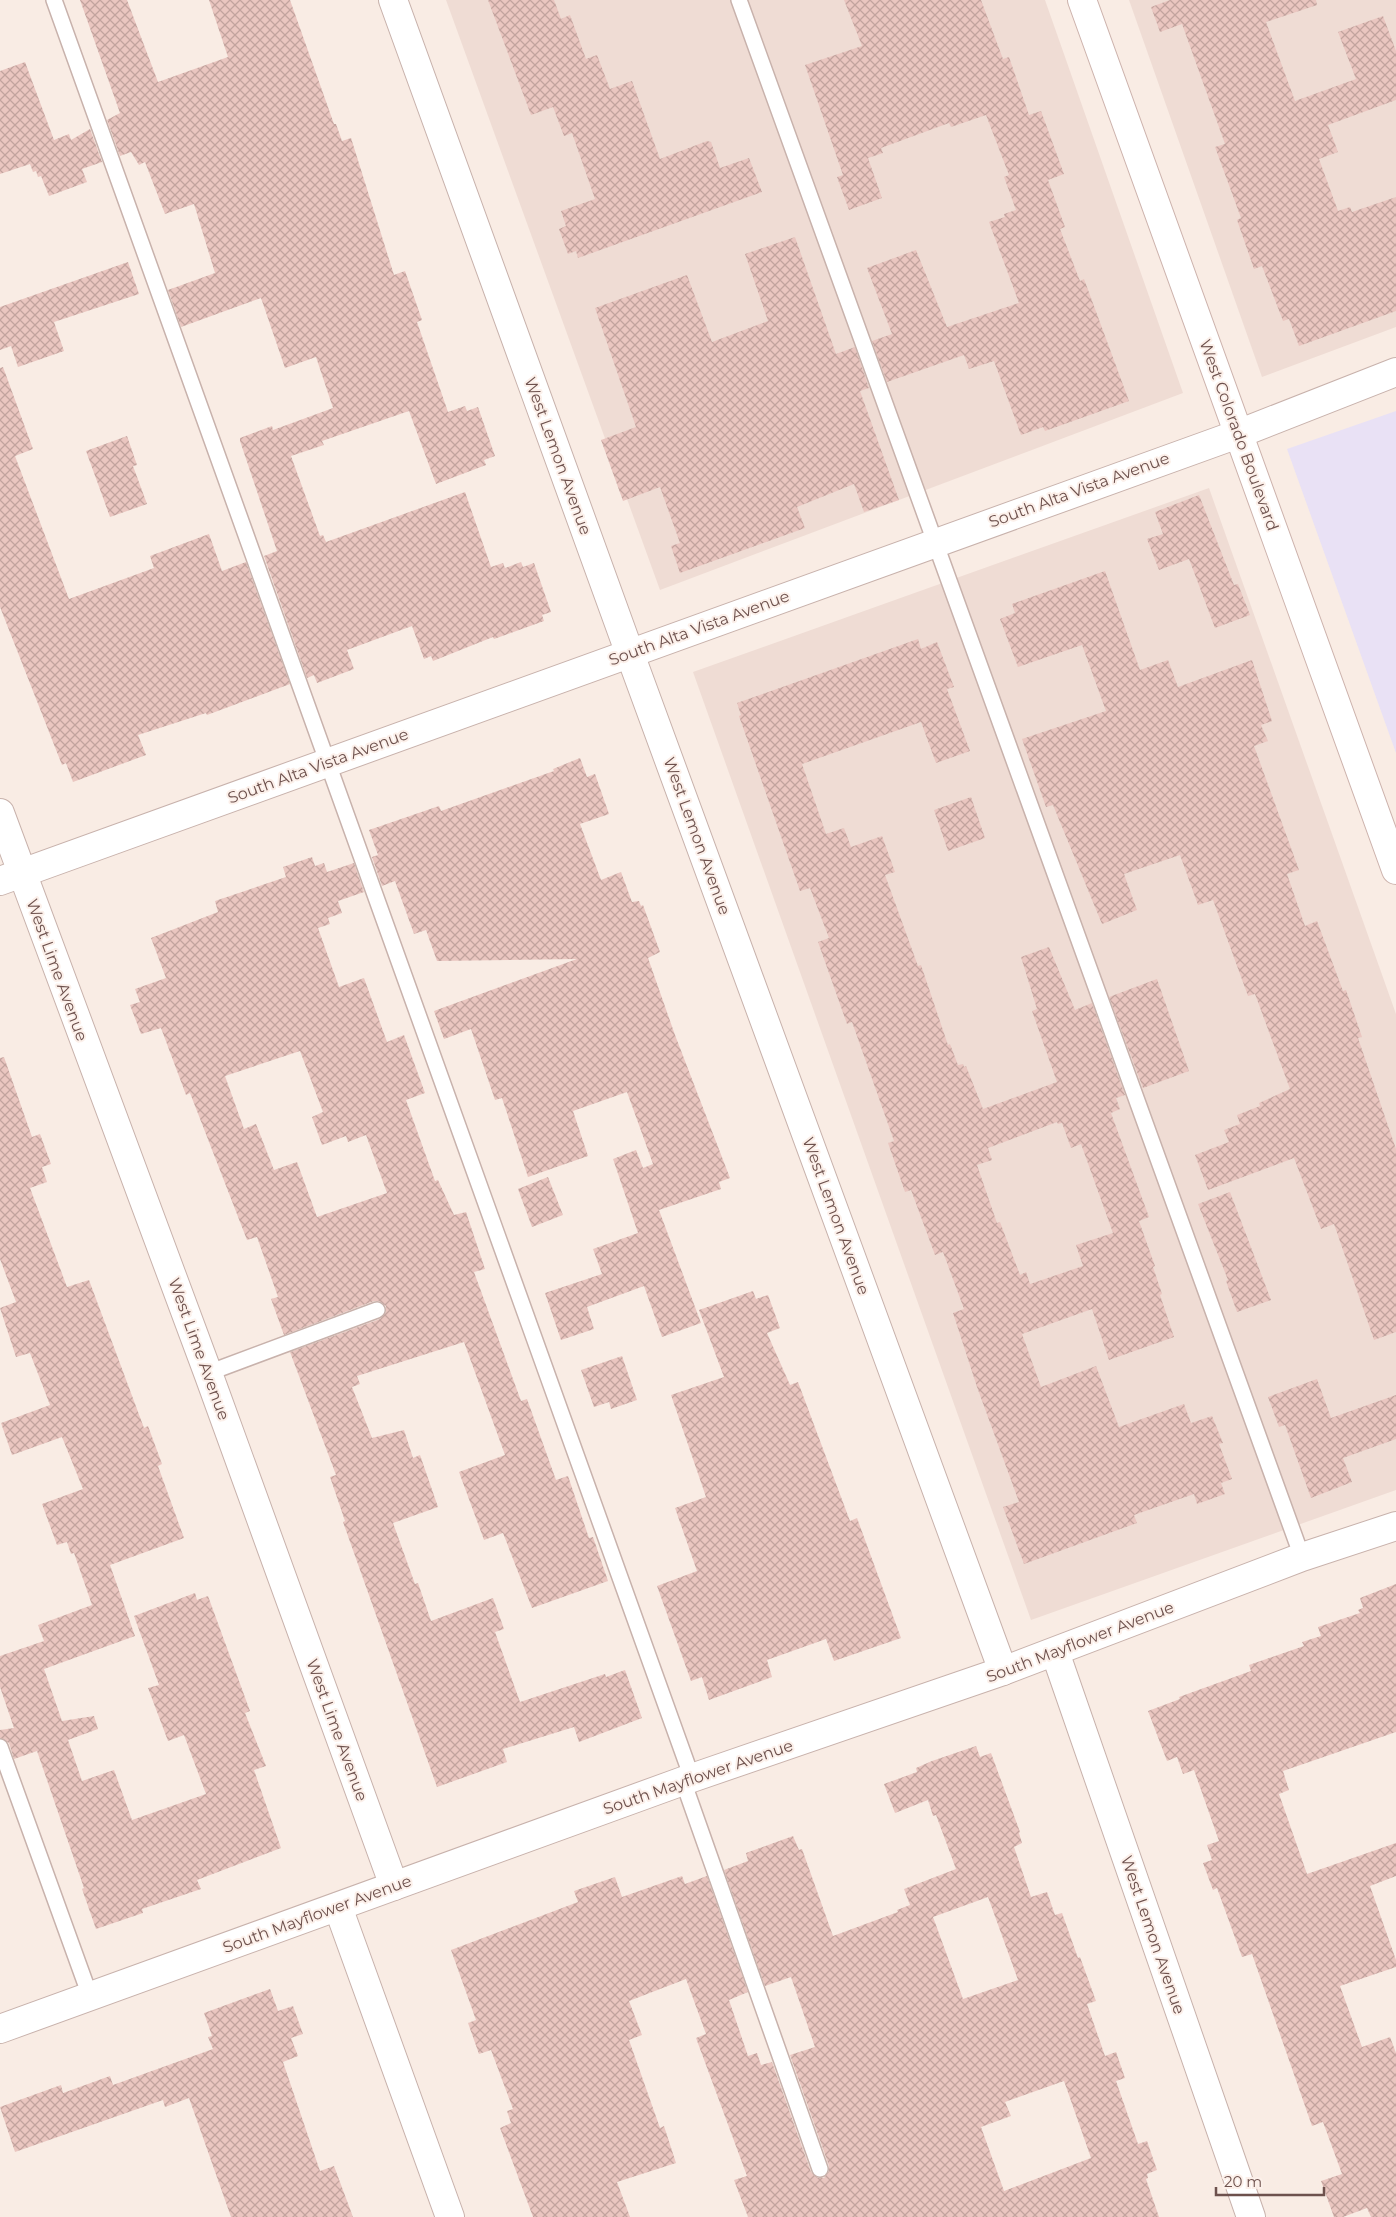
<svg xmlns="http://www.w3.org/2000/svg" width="1396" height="2217" font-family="Montserrat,sans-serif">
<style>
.residential{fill:#efdcd4}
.education{fill:#e9e1f5}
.building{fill:url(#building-cross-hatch);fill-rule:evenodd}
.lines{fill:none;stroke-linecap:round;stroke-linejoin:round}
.lane-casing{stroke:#c8b2ac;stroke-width:18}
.street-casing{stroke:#c8b2ac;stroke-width:30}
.secondary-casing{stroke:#cdb3ad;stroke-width:30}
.lane{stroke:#fff;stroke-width:15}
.street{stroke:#fff;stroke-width:28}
.secondary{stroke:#fff;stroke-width:28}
.labels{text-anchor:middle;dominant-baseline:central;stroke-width:4;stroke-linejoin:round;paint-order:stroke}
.street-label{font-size:16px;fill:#6d514d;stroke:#fcf0ea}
</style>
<defs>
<pattern id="building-cross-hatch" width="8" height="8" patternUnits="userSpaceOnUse" patternTransform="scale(1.25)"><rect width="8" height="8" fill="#eac6c0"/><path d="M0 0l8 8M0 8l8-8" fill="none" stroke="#c2a39e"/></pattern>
</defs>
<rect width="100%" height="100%" fill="#f9ece4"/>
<g class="residential">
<polygon points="446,0 1045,0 1183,393 660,590"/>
<polygon points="1129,0 1396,0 1396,327 1262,377"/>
<polygon points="1209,488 1396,1014 1396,1490 1031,1620 693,672"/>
</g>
<polygon class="education" points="1396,411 1396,753 1287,449"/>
<g class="building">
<polygon points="80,0 127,0 158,82 228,57 209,0 290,0 334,124 336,124 342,141 351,138 394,275 405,271 422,320 417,322 448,412 465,406 467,411 478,407 495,456 484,460 486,465 436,484 409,411 322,441 324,445 291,456 320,536 323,535 326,542 465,492 491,567 503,563 505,568 521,562 523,567 534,563 551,612 542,615 544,621 494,639 493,637 433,661 431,656 424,659 412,626 347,650 354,669 317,683 314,675 307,678 264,556 277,551 240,441 240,438 272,426 273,430 333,408 316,357 285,368 261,298 181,327 168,290 215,273 194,204 165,214 145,162 139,165 131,152 120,156 107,120 120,113"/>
<polygon points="488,0 554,0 561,19 570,15 586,59 597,55 610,89 632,81 660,159 707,141 711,142 720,168 749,158 762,192 578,258 576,251 568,254 559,229 566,226 561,211 595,199 572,133 564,136 553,107 531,115"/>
<polygon points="844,0 981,0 1003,59 1009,57 1029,115 1041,111 1064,174 1048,180 1065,227 1060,229 1080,281 1084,279 1129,401 1045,431 1043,427 1021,435 994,361 969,369 964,355 887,382 872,341 892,334 867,268 916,250 947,327 1019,303 989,222 1005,217 1004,214 1016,210 1004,177 1009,175 986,115 951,127 949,123 881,148 883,153 868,158 882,198 849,210 837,177 843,175 805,65 862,46"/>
<polygon points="1170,0 1316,0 1317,5 1266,22 1295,101 1356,79 1338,32 1383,16 1396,51 1396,100 1328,125 1338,152 1319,159 1338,211 1350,207 1352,212 1396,197 1396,311 1299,346 1289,319 1283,321 1262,266 1254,269 1237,220 1241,218 1215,147 1225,144 1182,24 1160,32 1151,7"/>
<polygon points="25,62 54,140 69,134 71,140 90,129 102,162 82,169 87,182 49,196 41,176 38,177 36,171 33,172 30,164 0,174 0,71"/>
<polygon points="795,237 836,354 855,347 869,388 860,391 899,500 864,512 854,484 797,507 805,528 680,573 671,546 680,543 660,487 623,501 601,440 636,427 595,308 687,275 712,342 768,321 745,254"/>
<polygon points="128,262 139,294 54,322 64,351 18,367 11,346 0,350 0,307"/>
<polygon points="3,367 33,449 15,456 69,599 154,568 150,556 209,534 222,571 246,562 290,684 207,715 206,713 138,735 146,755 73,782 66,763 62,765 0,607 0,368"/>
<polygon points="127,436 137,465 133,466 147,504 110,517 86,451"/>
<polygon points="1199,495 1234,585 1238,584 1250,615 1215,628 1189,559 1159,570 1147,539 1163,534 1155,512"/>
<polygon points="1105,571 1140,670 1168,660 1178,687 1252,660 1272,721 1261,725 1268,741 1254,746 1299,870 1287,874 1305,926 1317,921 1343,991 1346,990 1362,1037 1358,1038 1396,1149 1396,1332 1374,1340 1334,1224 1321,1229 1294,1158 1208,1190 1195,1155 1229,1142 1224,1130 1240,1124 1237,1115 1260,1106 1259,1103 1290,1089 1255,994 1248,996 1213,900 1198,905 1180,855 1124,874 1137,910 1102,924 1053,805 1046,807 1022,739 1106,711 1082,645 1018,667 1000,619 1015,613 1012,604"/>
<path d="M918 639 921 649 937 642 954 687 947 689 970 751 936 763 921 722 802 764 826 834 844 828 851 847 882 836 895 872 885 875 918 966 921 965 948 1045 950 1044 958 1065 963 1064 964 1067 966 1066 983 1109 1057 1082 1032 1011 1037 1009 1021 957 1049 947 1075 1010 1092 1003 1125 1095 1116 1098 1120 1109 1111 1113 1149 1217 1139 1221 1155 1266 1153 1267 1162 1294 1160 1295 1174 1337 1109 1360 1092 1309 1022 1334 1041 1387 1096 1366 1119 1427 1184 1404 1191 1423 1212 1416 1223 1443 1219 1444 1232 1479 1221 1483 1225 1494 1197 1504 1194 1494 1134 1515 1137 1523 1024 1564 1003 1507 1019 1502 977 1387 953 1313 964 1309 943 1252 935 1255 911 1190 905 1192 888 1143 894 1141 852 1022 847 1024 818 942 829 938 810 888 800 891 739 716 741 715 737 703ZM1057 1122 1058 1124 1062 1123 1071 1148 1081 1144 1113 1233 1076 1245 1083 1266 1030 1284 1026 1272 1020 1275 1000 1222 997 1223 977 1165 992 1160 988 1148Z"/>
<polygon points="580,758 587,777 595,774 609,814 580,824 601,880 621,872 632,902 639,901 641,906 643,905 660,952 648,958 675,1035 730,1178 719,1182 721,1189 659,1210 701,1323 662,1337 644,1286 587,1307 594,1329 561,1340 545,1293 602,1274 593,1249 638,1233 613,1159 636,1150 643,1168 653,1164 627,1092 573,1111 588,1156 528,1177 502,1098 495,1100 471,1029 444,1039 434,1011 577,959 437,961 426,930 414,934 395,881 382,886 372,857 378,855 369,830 439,806 441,811 554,771 553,769"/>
<polygon points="971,797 985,838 948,851 934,810"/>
<path d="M312 857 315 866 324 863 327 872 354 863 364 892 338 901 342 913 328 918 330 924 318 928 339 987 364 978 387 1042 404 1035 425 1093 406 1100 435 1181 438 1180 454 1215 466 1212 485 1269 474 1272 521 1401 527 1399 556 1480 568 1476 589 1538 593 1537 608 1581 532 1608 503 1533 484 1540 459 1472 505 1455 464 1342 357 1376 360 1384 352 1387 372 1438 404 1430 413 1458 420 1455 438 1507 393 1523 415 1584 418 1583 431 1621 493 1598 504 1629 495 1632 520 1702 605 1674 606 1677 625 1670 642 1718 579 1742 574 1727 503 1749 507 1762 437 1787 343 1522 345 1521 330 1477 336 1475 290 1352 380 1319 386 1312V1306L379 1301H374L284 1335 271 1299 278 1297 257 1237 247 1240 190 1093 186 1095 161 1028 141 1034 130 1005 140 1002 135 989 166 978 151 938 218 912 215 901 286 877 283 867ZM300 1051 323 1112 312 1117 322 1145 346 1136 348 1142 366 1135 387 1193 317 1217 297 1162 274 1170 256 1124 244 1129 225 1076Z"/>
<polygon points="1157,979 1189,1071 1143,1088 1109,997"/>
<polygon points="4,1057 32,1137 40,1134 51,1164 42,1167 47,1182 30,1188 67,1287 89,1280 144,1428 148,1426 162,1464 158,1466 184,1538 110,1565 135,1636 44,1669 62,1721 94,1716 98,1729 68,1740 82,1781 114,1770 132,1820 206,1794 184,1735 168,1741 148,1688 159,1685 134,1616 195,1593 197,1600 208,1596 250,1711 245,1713 266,1766 254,1770 281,1848 197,1880 201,1889 142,1909 143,1913 96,1929 82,1889 84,1888 37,1751 14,1759 9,1743 0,1738 0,1730 14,1728 0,1687 0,1656 44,1641 38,1625 92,1605 74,1553 71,1554 67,1542 57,1545 42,1504 83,1489 62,1437 12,1455 1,1423 50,1405 30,1353 16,1357 0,1308 16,1302 0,1259 0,1058"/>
<polygon points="548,1177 563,1215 532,1227 518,1189"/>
<polygon points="1230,1192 1271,1300 1237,1312 1226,1281 1228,1280 1198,1204"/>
<polygon points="753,1291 756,1299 768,1295 780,1328 767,1333 790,1385 798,1382 850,1521 857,1518 901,1638 834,1661 826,1639 767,1660 772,1677 709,1700 702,1677 691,1681 657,1586 697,1571 675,1508 706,1497 671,1395 724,1377 699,1310"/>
<polygon points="622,1356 637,1400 611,1409 609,1402 594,1407 581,1370"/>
<polygon points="1317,1379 1331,1418 1396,1395 1396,1439 1343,1458 1352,1482 1311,1498 1285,1425 1279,1427 1268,1397"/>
<polygon points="1396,1584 1396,1732 1283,1771 1289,1790 1279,1794 1307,1874 1396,1843 1396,1876 1370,1886 1396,1960 1396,1967 1340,1986 1362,2047 1390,2037 1396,2053 1396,2217 1371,2217 1367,2208 1343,2217 1334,2217 1321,2181 1342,2174 1323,2122 1312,2126 1252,1954 1242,1957 1217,1888 1213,1890 1203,1863 1212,1860 1207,1845 1219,1841 1194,1770 1183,1774 1177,1757 1167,1761 1148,1711 1180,1699 1179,1697 1251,1671 1249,1665 1304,1646 1302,1642 1321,1636 1318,1627 1360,1613 1358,1610 1363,1608 1360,1598"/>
<path d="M976 1746 980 1757 991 1753 1020 1832 1019 1833 1022 1843 1014 1847 1031 1897 1047 1892 1055 1915 1062 1913 1078 1958 1080 1957 1096 2001 1087 2004 1105 2056 1116 2052 1125 2078 1116 2081 1138 2144 1147 2141 1157 2170 1147 2174 1148 2178 1146 2179 1159 2217H748L734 2180 747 2176 696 2038 706 2034 686 1979 629 2001 642 2035 629 2040 660 2128 664 2126 676 2163 617 2182 630 2217H533L500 2128 511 2123 507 2111 513 2109 491 2050 479 2054 468 2023 476 2020 451 1950 578 1902 574 1891 615 1877 622 1897 682 1876 685 1884 707 1876 748 1992 729 2000 748 2056 757 2053 761 2065 772 2062 811 2172 818 2178H824L829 2171V2166L790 2055 815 2047 791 1977 765 1986 724 1870 748 1861 746 1853 793 1836 799 1850 802 1849 833 1936 898 1912 897 1910 910 1905 904 1889 956 1869 936 1815 933 1816 928 1800 895 1813 884 1784 917 1772 916 1768 932 1761ZM988 1897 1018 1980 963 1999 933 1917ZM1064 2081 1091 2158 1004 2191 981 2127 1011 2116 1005 2102Z"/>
<polygon points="270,1989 278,2011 293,2006 303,2034 291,2038 298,2056 283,2062 320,2171 334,2166 353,2217 231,2217 189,2098 165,2107 163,2100 15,2152 0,2107 61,2085 63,2093 110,2076 113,2085 213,2049 208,2037 212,2036 204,2013"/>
</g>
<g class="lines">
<defs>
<g id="lane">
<polyline points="54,0 692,1778"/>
<polyline points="739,0 1302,1557"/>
<polyline points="208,1373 377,1310"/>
<polyline points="0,1747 90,1996"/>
<polyline points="683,1781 820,2169"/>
</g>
<g id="street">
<polyline points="393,0 630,654 1003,1671"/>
<polyline points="0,813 208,1373 394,1886"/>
<polyline points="0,881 1238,434 1396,372"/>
<polyline points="1055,1652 1251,2217"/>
<polyline points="338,1907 450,2217"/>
<polyline points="0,2029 683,1781 1003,1671 1302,1557 1396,1526"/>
</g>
<polyline id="secondary" points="1082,0 1396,870"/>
</defs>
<use href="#lane" class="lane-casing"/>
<use href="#street" class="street-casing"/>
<use href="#secondary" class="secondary-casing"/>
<use href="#lane" class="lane"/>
<use href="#street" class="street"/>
<use href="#secondary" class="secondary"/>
</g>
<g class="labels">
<g class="street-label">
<text transform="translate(1239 435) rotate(70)">West Colorado Boulevard</text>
<text transform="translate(558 456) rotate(70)">West Lemon Avenue</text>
<text transform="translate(1079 490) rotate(-20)">South Alta Vista Avenue</text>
<text transform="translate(699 628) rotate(-20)">South Alta Vista Avenue</text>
<text transform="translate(318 766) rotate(-20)">South Alta Vista Avenue</text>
<text transform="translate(697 836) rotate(70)">West Lemon Avenue</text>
<text transform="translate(57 970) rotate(70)">West Lime Avenue</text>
<text transform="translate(836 1216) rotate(70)">West Lemon Avenue</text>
<text transform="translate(199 1349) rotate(70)">West Lime Avenue</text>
<text transform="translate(1080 1642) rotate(-21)">South Mayflower Avenue</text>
<text transform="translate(337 1730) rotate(70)">West Lime Avenue</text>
<text transform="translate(698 1777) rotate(-19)">South Mayflower Avenue</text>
<text transform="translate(317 1914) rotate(-20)">South Mayflower Avenue</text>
<text transform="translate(1153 1935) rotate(71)">West Lemon Avenue</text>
</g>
</g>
<path d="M1216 2187v8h108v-8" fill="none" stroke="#6d514d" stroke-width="2.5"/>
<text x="1224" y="2187" font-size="15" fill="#6d514d" stroke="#fcf0ea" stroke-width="4" paint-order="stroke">20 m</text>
</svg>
